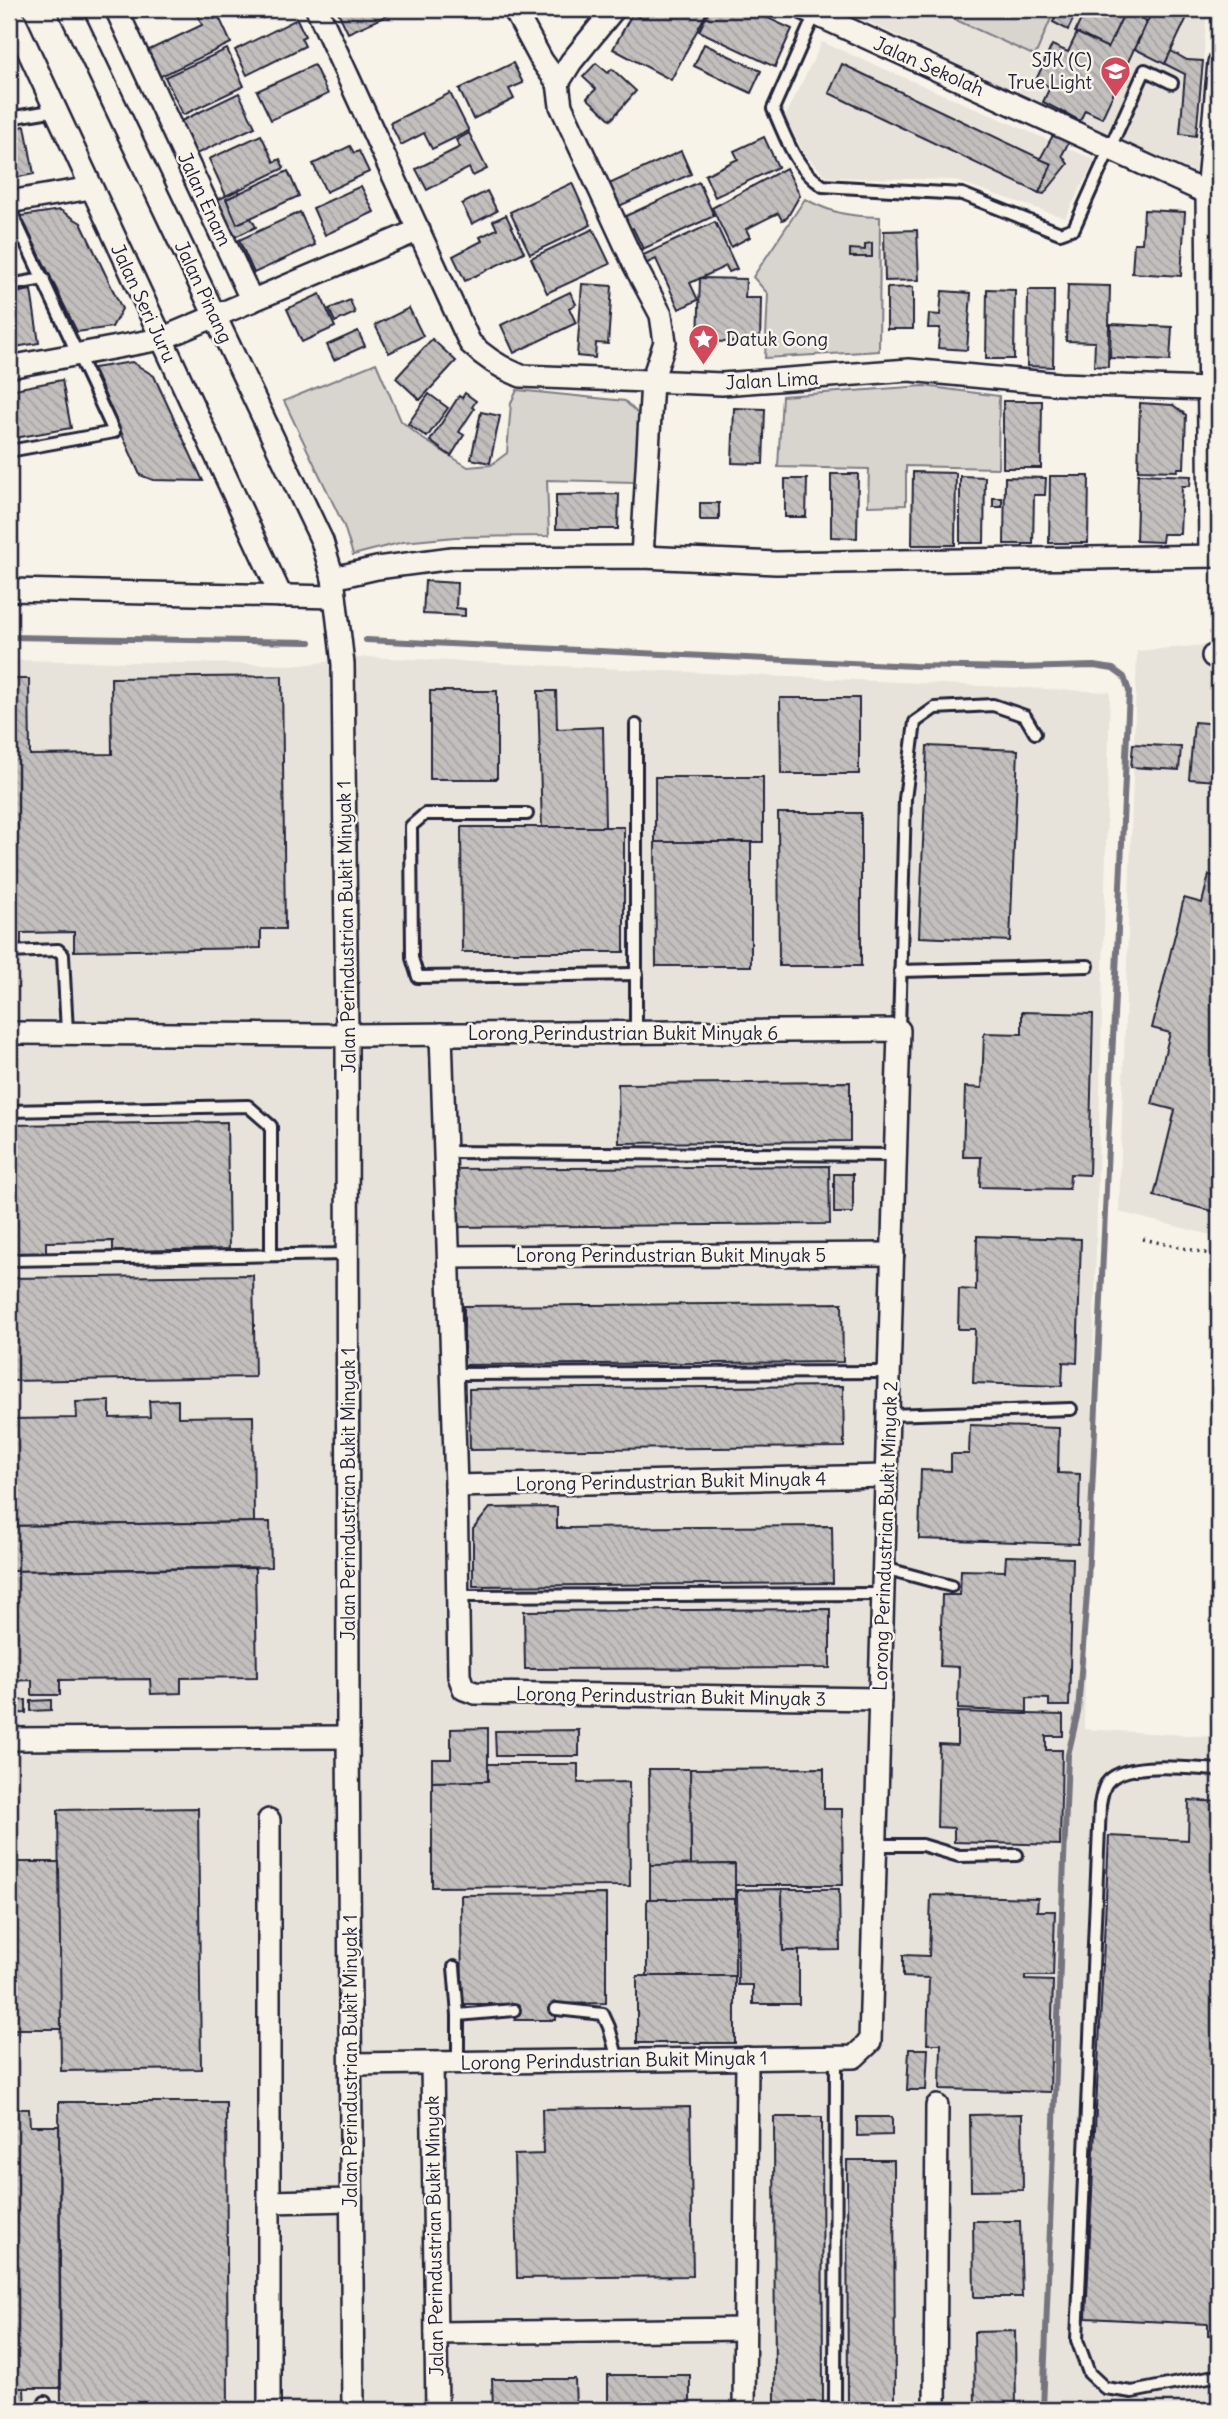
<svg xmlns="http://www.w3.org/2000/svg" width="1228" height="2419" font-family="Delius,sans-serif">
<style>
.built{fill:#e7e3db}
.grass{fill:#d8d5cf;stroke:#7d7c85;stroke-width:2}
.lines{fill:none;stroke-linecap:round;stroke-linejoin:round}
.stream{stroke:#76747f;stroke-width:6}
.building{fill:url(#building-back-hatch);stroke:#22223b;stroke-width:2}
.service-casing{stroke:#22223b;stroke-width:16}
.minor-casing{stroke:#22223b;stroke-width:26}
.path{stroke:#22223b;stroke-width:3.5;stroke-dasharray:2 5;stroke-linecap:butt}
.service{stroke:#f7f3e8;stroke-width:10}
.minor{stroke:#f7f3e8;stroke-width:21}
.labels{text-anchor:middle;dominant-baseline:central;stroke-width:5;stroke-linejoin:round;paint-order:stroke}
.poi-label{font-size:19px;fill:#22223b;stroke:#f7f3e8;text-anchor:end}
.street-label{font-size:19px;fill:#22223b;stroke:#f7f3e8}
</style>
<defs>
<pattern id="building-back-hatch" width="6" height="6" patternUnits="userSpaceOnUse" patternTransform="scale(1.75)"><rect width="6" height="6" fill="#c2bfbd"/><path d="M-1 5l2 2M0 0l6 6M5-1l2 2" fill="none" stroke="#a6a4a3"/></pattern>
</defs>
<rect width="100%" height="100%" fill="#f7f3e8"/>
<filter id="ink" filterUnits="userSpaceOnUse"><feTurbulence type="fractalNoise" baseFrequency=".0143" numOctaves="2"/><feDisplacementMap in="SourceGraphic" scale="14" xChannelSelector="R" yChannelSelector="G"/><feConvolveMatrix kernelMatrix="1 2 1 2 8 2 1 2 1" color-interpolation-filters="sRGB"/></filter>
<g filter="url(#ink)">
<g class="built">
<polygon points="840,9 1207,9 1195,172 1114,138"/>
<polygon points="822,42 1095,160 1065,218 953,180 827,177 805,155 785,117"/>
<polygon points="1219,644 1219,1237 1119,1212 1137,651"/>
<polygon points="368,657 1110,692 1084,1729 1219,1737 1219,2410 9,2410 9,660 301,665"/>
</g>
<g class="grass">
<polygon points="932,9 1055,9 1035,56"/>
<path d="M805 199C834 214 848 216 880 217L879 351 765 358 768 294 753 277Z"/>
<polygon points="376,363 401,421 423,439 468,467 491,465 507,453 511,403 517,390 625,401 640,416 637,482 547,480 549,536 455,537 403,542 353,555 344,526 284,401"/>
<polygon points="924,386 999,396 998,468 906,466 906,505 868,506 869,469 778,467 782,396"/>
</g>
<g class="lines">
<g class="stream">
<polyline points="9,637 310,642"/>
<polyline points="366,640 914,666 1015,668 1094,666 1113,669 1124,677 1129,691 1088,1580 1078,1712 1068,1755 1043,2410"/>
</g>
</g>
<g class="building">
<polygon points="210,9 214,19 219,17 231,43 159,77 147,51 202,25 198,15"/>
<polygon points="258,9 282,9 263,18"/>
<polygon points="345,9 402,9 348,33 338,12"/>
<polygon points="643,9 708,10 671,80 613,49 632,14 639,17"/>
<polygon points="710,9 748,9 792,29 775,67 699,31"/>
<polygon points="1059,9 1078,9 1068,30 1053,22"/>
<polygon points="1086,9 1126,9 1108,48 1075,32"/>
<polygon points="1153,9 1191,9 1165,64 1135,49"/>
<polygon points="1125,11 1147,21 1102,118 1085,110 1080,121 1043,102 1050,87 1036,80 1052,45 1068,52 1077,33 1108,48"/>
<polygon points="297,19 305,36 301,38 305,46 247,75 235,50"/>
<polygon points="704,44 761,71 751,93 694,66"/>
<polygon points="227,49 244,86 183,115 165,77"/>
<polygon points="1171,51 1187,60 1203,61 1196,136 1180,134 1185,74 1165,64"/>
<polygon points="513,63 523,83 509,89 514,99 473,119 459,89"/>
<polygon points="596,63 608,73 612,69 636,91 611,120 587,98 596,89 583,77"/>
<polygon points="842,64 1052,164 1039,193 829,93"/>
<polygon points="314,65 328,94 271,120 257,91"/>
<polygon points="239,93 255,127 196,154 181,121"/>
<polygon points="450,93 469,131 432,149 424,133 401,145 390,123"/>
<polygon points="1065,113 1080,121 1062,155 1068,164 1044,194 1039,193 1052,164 1040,159"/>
<polygon points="25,126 34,174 9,179 9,129"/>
<polygon points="469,133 487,169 473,176 469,168 427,190 416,169 460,147 456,140"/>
<polygon points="261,135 274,162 280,159 284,168 226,196 209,159"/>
<polygon points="764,137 778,167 715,197 705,175 738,159 734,151"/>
<polygon points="350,146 354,153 359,151 369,172 326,192 313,164"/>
<polygon points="681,151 691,174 617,207 607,185"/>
<polygon points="786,168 800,195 787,218 782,220 778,213 746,229 750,237 731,247 712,208"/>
<polygon points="288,171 299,196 237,224 226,199"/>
<polygon points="699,182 714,216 643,249 633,228 623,233 617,220"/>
<polygon points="572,183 591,225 530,254 510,212"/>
<polygon points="361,186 374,212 325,235 313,208"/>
<polygon points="238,190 240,193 226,199 237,224 251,218 256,227 235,237 217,200"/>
<polygon points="487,191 497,211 472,224 462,204"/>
<polygon points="60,210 81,223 122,309 112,327 77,332 21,216"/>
<polygon points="1144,210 1185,212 1181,276 1132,273 1134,243 1142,243"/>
<polygon points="300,212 315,245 254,273 239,240"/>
<polygon points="506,215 524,252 465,281 453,256 482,241 480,237 497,229 493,221"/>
<polygon points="715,222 737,269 729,272 726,266 690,283 698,300 679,309 656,259 643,265 639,257"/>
<polygon points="593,229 610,264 547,293 531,258"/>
<polygon points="917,230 919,280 885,281 884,231"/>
<polygon points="872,243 872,257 850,257 850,249 865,250 865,244"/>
<polygon points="9,247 13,274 9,275"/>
<polygon points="700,278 746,279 745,298 761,298 760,343 698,341"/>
<polygon points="582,284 612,286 608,344 596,343 595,358 577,356"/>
<polygon points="1068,285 1110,286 1108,367 1094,366 1095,342 1066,341"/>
<polygon points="913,287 913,329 887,329 887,288"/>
<polygon points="987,289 1015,290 1014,359 986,359"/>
<polygon points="31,290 39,343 9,348 9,294"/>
<polygon points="1028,290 1054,290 1053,367 1027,366"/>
<polygon points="942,291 971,293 967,350 938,348 940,328 928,328 929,314 940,315"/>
<polygon points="570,292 576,304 569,308 576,323 514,353 501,325"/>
<polygon points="320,294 335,327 302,342 287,309"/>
<polygon points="350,300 355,313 335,322 329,309"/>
<polygon points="409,308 423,336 389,353 375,325"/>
<polygon points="1111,324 1172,327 1170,361 1110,358"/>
<polygon points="358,331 365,346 334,360 327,345"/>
<polygon points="432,339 456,361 420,400 396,378"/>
<polygon points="132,362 154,376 203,481 153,480 140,475 93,368"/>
<polygon points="62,380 71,428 9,439 9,390"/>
<polygon points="465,393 476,401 472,407 474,409 459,432 464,435 451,456 430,441 459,396 462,398"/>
<polygon points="429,394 448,408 427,437 408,424"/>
<polygon points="1003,401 1042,401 1041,468 1003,468"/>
<polygon points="1140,403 1173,405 1186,415 1184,468 1178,468 1177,471 1138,470"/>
<polygon points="734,408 765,409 763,464 732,463"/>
<polygon points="481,412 500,416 490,463 471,459"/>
<polygon points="913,472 956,473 955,545 912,545"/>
<polygon points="831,474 858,474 857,538 831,537"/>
<polygon points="1138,474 1191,476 1190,486 1182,486 1180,534 1163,534 1162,542 1136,541"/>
<polygon points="960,476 985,477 984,543 960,543"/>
<polygon points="1050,476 1089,476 1088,543 1049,543"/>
<polygon points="1005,477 1046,478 1045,495 1034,495 1033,544 1004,544"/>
<polygon points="785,479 807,479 806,517 785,517"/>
<polygon points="619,494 618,529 556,529 556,495"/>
<rect x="993" y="498" width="9" height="9"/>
<rect x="700" y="503" width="19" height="17"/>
<polygon points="425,581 457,583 456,608 465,609 465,616 423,614"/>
<polygon points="282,676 285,929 261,929 261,948 74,951 74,932 21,933 21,951 9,951 9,679 29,679 30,755 112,754 111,678"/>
<rect x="430" y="691" width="67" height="88"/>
<polygon points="538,691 556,691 557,729 603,727 605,827 542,828"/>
<polygon points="780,698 859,698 859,774 781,774"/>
<polygon points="1194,722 1219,724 1219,781 1189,779"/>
<polygon points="1133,744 1181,747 1179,770 1131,767"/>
<polygon points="927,746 1018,750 1010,941 919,937"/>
<rect x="655" y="777" width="108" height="65"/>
<polygon points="778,813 861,813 861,966 779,966"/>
<polygon points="461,827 624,827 624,952 462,952"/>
<polygon points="655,842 751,842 751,966 656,966"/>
<polygon points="1209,875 1219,877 1219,1213 1154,1196 1175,1110 1152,1104 1170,1033 1152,1028 1184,898 1202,903"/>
<polygon points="1022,1012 1093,1014 1089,1175 1070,1174 1069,1189 980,1187 981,1157 963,1157 965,1087 982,1088 984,1033 1022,1034"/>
<polygon points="850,1082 850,1141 619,1143 618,1084"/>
<polygon points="227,1122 229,1253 113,1255 113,1241 46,1242 46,1256 9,1257 9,1125"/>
<polygon points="829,1166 830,1224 453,1227 452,1169"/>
<rect x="834" y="1174" width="19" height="39"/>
<polygon points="977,1236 1081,1239 1077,1363 1063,1362 1062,1386 973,1383 975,1329 958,1329 959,1289 976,1290"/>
<polygon points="253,1275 255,1377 9,1381 9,1278"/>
<polygon points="842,1303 843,1362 464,1365 464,1306"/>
<polygon points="843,1386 844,1447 470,1450 469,1389"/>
<polygon points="178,1400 178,1417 253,1416 254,1522 9,1526 9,1419 77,1418 76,1402 110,1401 110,1418 150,1417 149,1401"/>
<polygon points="970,1425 1059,1428 1058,1473 1080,1474 1078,1544 919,1539 921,1470 951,1471 951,1454 969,1454"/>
<polygon points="557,1507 557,1528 832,1526 833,1583 473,1586 473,1529 490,1508"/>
<polygon points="270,1522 271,1567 9,1571 9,1526"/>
<polygon points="1006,1556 1073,1558 1069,1706 1049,1706 1049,1699 1027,1698 1027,1712 958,1709 959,1667 940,1666 942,1595 960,1595 961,1570 1005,1571"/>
<polygon points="255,1568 257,1677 181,1678 181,1693 151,1694 150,1679 60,1680 60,1695 32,1695 32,1680 9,1681 9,1571"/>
<polygon points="830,1609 830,1668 525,1669 524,1611"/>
<polygon points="26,1700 26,1713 9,1714 9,1701"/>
<polygon points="51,1700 51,1710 31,1711 31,1701"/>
<polygon points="957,1712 1063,1715 1063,1736 1046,1736 1046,1750 1062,1750 1060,1845 954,1842 954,1828 937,1827 939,1744 957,1745"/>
<polygon points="488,1728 488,1781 432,1782 432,1759 451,1759 451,1729"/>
<polygon points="579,1730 579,1756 496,1756 495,1731"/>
<polygon points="488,1764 578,1764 578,1783 629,1782 630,1886 432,1887 432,1782 488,1781"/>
<polygon points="824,1768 824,1809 842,1809 843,1885 735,1885 735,1864 691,1865 690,1769"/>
<polygon points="649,1769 690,1769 691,1865 650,1865"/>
<polygon points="1189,1800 1219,1802 1219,2336 1208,2335 1208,2324 1086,2318 1109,1836 1188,1840"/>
<polygon points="198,1808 201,2069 61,2071 58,1810"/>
<polygon points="9,1857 15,1857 15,1862 59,1862 61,2029 15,2029 16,2033 9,2033"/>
<polygon points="735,1864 735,1899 650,1899 650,1865"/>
<polygon points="782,1889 783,1951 799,1951 799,2004 753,2004 753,1985 738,1985 737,1890"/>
<polygon points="782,1889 839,1889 840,1950 783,1951"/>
<polygon points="606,1894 606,2003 556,2004 556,2020 515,2020 514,2004 462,2004 461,1895"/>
<polygon points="931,1895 1038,1898 1037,1911 1055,1911 1053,1976 1025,1976 1025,1980 1053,1981 1050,2092 940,2089 941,2044 927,2044 929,1978 903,1977 903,1955 929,1956"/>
<rect x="647" y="1899" width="88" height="77"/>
<rect x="637" y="1976" width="98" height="67"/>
<polygon points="909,2049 928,2049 926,2090 907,2090"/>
<polygon points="59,2102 226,2102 228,2410 61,2410"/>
<polygon points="690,2107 693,2276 517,2278 514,2155 543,2154 542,2109"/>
<polygon points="9,2109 29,2109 30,2126 59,2126 60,2388 9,2388"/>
<polygon points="1022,2114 1023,2190 971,2191 970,2115"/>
<polygon points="774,2117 822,2117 823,2410 775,2410"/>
<polygon points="857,2117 892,2117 892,2135 857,2136"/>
<polygon points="847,2160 894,2160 895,2410 848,2410"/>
<polygon points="973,2221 1020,2221 1022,2297 974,2297"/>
<polygon points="1015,2331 1016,2410 975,2410 974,2332"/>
<rect x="608" y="2375" width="82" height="35"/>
<polygon points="492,2379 575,2379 576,2410 493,2410"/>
<polygon points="9,2388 24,2388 25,2410 9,2410"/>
</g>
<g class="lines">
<defs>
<g id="service">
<path d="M815 14 773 109C787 139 794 167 823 186L962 194 1060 233 1074 228 1145 70 1172 83"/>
<polyline points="9,118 56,110"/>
<polyline points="9,207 114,432 9,451"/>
<polyline points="9,285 44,279"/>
<polyline points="527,814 425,814 411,826 412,958 418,977 637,974"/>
<polyline points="9,952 58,950 63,955 67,1032"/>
<polyline points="900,971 1088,966"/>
<polyline points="899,1030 905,799 915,722 935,708 993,705 1025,716 1035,733"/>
<polyline points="636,1033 636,725"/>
<polyline points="9,1111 248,1106 271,1126 271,1255"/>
<polyline points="445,1152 896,1155"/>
<polyline points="9,1260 348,1254"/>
<polyline points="452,1374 889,1372"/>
<polyline points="888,1415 1071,1409"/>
<polyline points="884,1568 951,1586"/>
<polyline points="459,1596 883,1594"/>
<path d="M1219 1770C1192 1769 1123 1759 1106 1784 1103 1789 1101 1799 1100 1805L1077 2340 1089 2373 1105 2388 1132 2392 1219 2375"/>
<polyline points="876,1845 922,1845 959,1856 1017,1855"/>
<polyline points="454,1967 458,2015 458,2063"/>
<polyline points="556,2009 603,2014 609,2027 618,2060"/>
<polyline points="458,2015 514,2010"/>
<polyline points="45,2402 46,2410"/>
<polyline points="835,2410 836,2058"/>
</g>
<g id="minor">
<polyline points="9,9 281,596"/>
<polyline points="69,9 322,541 333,578 343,664 347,1035 348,1737 353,2410"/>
<polyline points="116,9 252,301"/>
<path d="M317 9 470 343C485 358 501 368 521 376L722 384 909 370 1060 384 1208 389"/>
<polyline points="514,9 542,61 558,83"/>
<polyline points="614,9 571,62 558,83 561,106 635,266 661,315 665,342 652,381 642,557"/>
<polyline points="804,9 1207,193"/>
<polyline points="9,202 91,188"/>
<polyline points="9,367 161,339 419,230"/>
<polyline points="1210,556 1207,193 1219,63"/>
<polyline points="333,578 377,568 452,558 642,557 776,563 1219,556"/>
<polyline points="9,590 335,597"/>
<polyline points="1213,656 1219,656"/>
<polyline points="9,1033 347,1035 899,1030 870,2042 854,2057 352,2064"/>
<polyline points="441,1034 456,1486 459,1676 464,1689 475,1693 880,1699"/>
<polyline points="449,1257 893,1254"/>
<polyline points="456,1486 886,1476"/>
<polyline points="9,1739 348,1737"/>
<polyline points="432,2063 437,2410"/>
<polyline points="270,2202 351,2200"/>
<polyline points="436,2333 745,2329"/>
<polyline points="269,2410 269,1820"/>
<polyline points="744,2410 747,2058"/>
<polyline points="935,2410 937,2106"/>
</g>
</defs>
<use href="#service" class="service-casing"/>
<use href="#minor" class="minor-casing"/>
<polyline class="path" points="1143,1239 1219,1256"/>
<use href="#service" class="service"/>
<use href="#minor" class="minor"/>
</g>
</g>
<defs>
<symbol id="school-pin" viewBox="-11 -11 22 30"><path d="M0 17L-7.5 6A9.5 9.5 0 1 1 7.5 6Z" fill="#d1495b" stroke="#f7f3e8"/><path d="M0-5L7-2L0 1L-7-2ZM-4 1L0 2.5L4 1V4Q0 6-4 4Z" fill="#fff"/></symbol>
<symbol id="sight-pin" viewBox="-11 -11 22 30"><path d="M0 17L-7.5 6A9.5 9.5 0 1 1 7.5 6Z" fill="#d1495b" stroke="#f7f3e8"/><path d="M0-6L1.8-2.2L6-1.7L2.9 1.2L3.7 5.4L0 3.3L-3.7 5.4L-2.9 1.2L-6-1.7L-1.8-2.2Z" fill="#fff"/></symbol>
</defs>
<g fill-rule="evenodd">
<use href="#school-pin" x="1098" y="54" width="35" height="47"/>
<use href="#sight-pin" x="686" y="322" width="35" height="47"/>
</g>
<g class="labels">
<g class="poi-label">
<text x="1092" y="60">SJK (C)<tspan x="1092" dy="22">True Light</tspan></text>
<text x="726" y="339" text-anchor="start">Datuk Gong</text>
</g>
<g class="street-label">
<text transform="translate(929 66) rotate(24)">Jalan Sekolah</text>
<text transform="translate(205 199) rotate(65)">Jalan Enam</text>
<text transform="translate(204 292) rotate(65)">Jalan Pinang</text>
<text transform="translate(144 303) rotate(65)">Jalan Seri Juru</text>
<text transform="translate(772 380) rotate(-3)">Jalan Lima</text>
<text transform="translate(346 927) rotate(-91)">Jalan Perindustrian Bukit Minyak 1</text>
<text x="623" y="1033">Lorong Perindustrian Bukit Minyak 6</text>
<text x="671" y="1255">Lorong Perindustrian Bukit Minyak 5</text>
<text transform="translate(671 1481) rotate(-1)">Lorong Perindustrian Bukit Minyak 4</text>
<text transform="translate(348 1494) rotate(-90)">Jalan Perindustrian Bukit Minyak 1</text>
<text transform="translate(885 1536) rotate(-88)">Lorong Perindustrian Bukit Minyak 2</text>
<text transform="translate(671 1696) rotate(1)">Lorong Perindustrian Bukit Minyak 3</text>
<text transform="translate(614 2060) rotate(-1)">Lorong Perindustrian Bukit Minyak 1</text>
<text transform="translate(350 2061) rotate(-90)">Jalan Perindustrian Bukit Minyak 1</text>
<text transform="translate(434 2236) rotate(-91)">Jalan Perindustrian Bukit Minyak</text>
</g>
</g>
<rect width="1228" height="2419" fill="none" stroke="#f7f3e8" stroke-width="35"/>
<rect x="18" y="18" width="1193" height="2384" fill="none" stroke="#22223b" stroke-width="2.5" filter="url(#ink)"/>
</svg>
